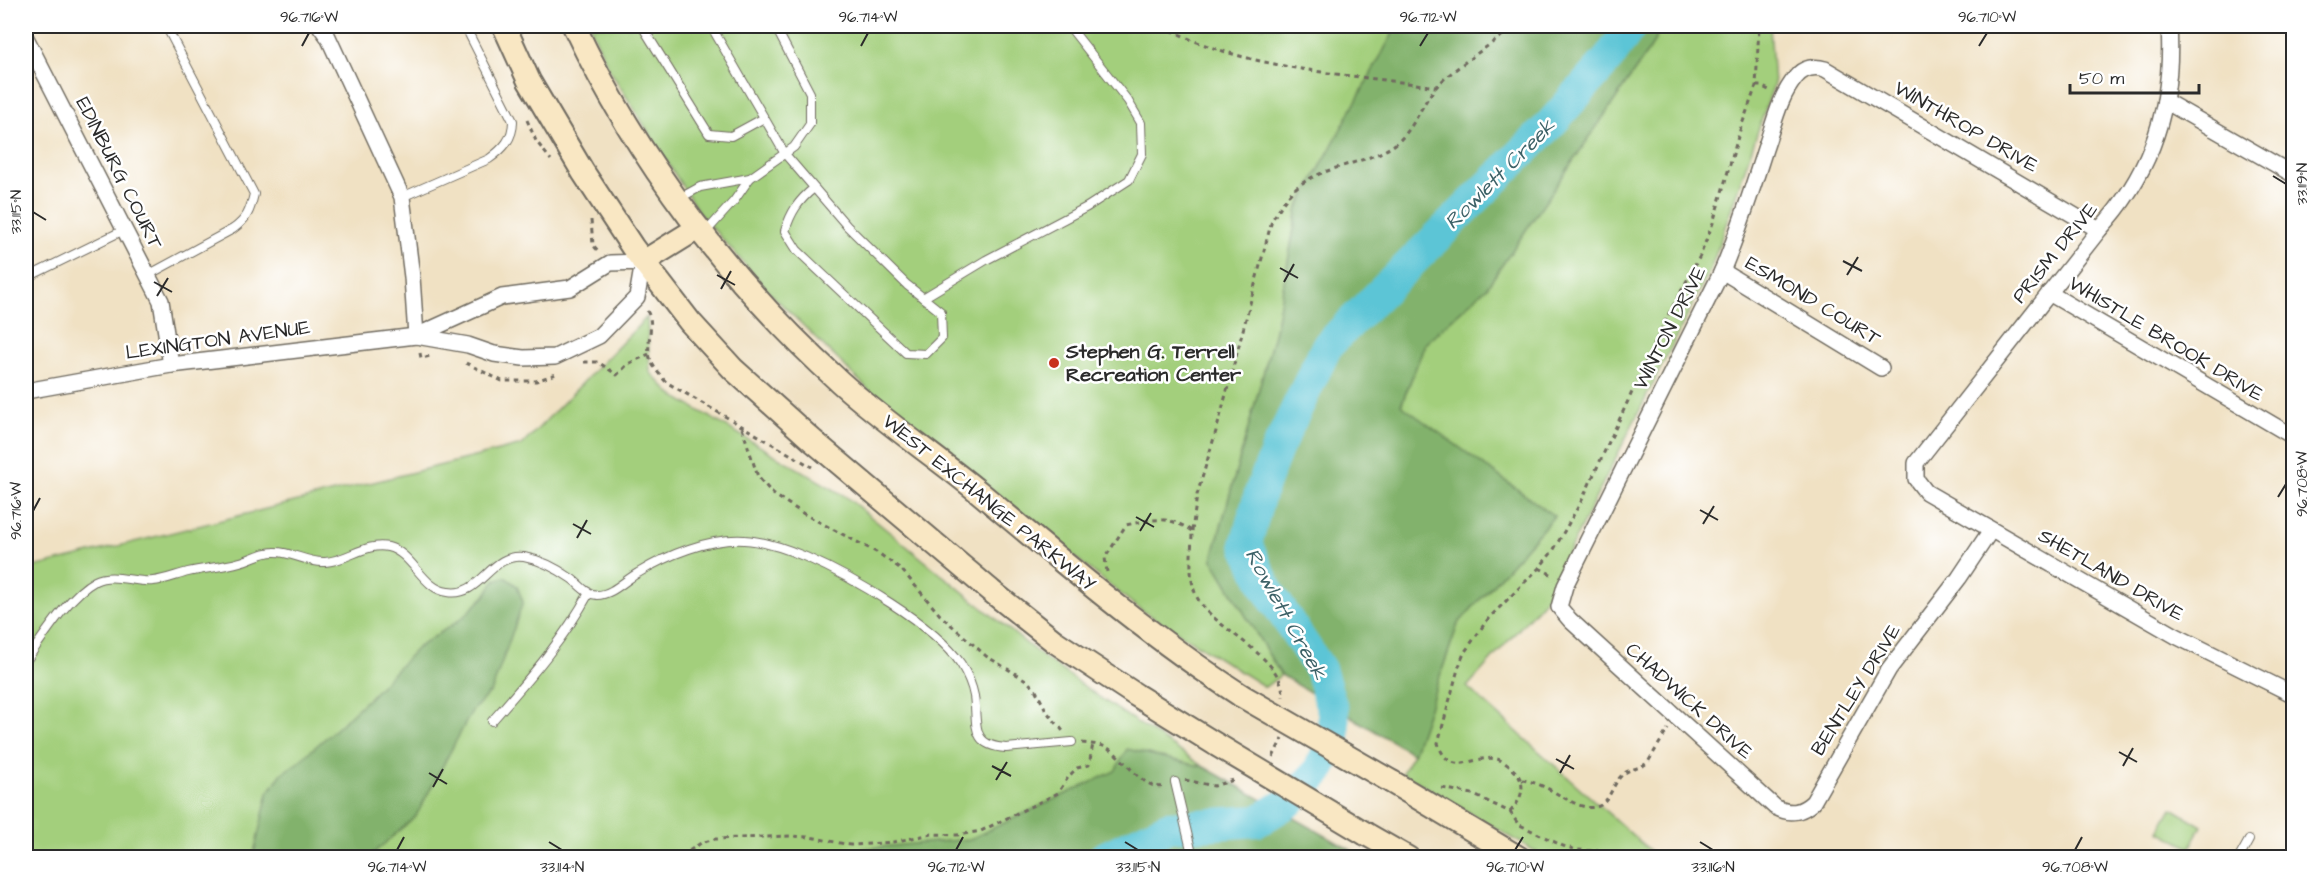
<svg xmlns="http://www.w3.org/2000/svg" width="2319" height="883" font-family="'Architects Daughter',sans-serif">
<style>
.green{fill:#a3cf7c;stroke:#677d54;stroke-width:1.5}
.forest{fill:#82b26c;stroke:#566e4c;stroke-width:1.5}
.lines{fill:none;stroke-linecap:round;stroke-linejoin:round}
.river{stroke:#5bc5d6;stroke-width:32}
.lane-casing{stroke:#706b60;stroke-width:10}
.street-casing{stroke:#706b60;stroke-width:18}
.secondary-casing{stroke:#706b60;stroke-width:26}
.path{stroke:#706b60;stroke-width:3;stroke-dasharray:4.5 4.5;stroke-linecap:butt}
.lane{stroke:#fff;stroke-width:8}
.street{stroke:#fff;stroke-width:15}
.secondary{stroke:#f9e7c3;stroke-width:22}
.secondary-bridge-casing{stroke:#706b60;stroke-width:26;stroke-linecap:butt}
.secondary-bridge{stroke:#f9e7c3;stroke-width:22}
.ticks{fill:none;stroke:#2b2b2b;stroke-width:2}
.poi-dot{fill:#c8321e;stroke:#fff;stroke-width:2}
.labels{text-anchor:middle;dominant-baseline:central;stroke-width:5;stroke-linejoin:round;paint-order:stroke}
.street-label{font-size:20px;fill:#2b2b2b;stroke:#fff}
.poi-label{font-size:20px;font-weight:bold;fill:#2b2b2b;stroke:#fff;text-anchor:start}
.water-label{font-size:21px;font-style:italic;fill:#3c6167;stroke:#fff}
.neatline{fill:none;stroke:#2b2b2b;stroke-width:2}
.ticks-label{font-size:15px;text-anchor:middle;fill:#2b2b2b}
</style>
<rect width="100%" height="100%" fill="#fff"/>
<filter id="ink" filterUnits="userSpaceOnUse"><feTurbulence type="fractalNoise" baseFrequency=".0167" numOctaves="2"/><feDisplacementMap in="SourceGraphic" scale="12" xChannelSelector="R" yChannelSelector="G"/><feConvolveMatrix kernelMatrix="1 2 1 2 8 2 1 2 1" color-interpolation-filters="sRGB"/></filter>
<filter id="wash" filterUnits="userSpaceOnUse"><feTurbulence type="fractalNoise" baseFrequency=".008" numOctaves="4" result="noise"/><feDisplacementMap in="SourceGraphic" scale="24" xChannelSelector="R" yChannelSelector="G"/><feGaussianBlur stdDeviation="1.35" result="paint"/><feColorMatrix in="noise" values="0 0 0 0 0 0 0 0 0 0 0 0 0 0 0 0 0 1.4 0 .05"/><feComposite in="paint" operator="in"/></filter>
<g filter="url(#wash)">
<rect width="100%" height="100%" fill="#f0e1c3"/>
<g class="green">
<polygon points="590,26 1397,26 1298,208 1275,331 1212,559 1281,675 1265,687 1138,608 874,395 772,295 699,213 609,69"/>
<polygon points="1662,26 1770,26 1774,84 1711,268 1544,601 1467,687 1657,857 1545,857 1402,773 1413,754 1458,624 1554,516 1401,406 1425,344 1487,287 1651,47"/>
<polygon points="647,317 650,372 672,395 845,496 1038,653 1099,697 1204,767 1363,857 26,858 26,569 522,445"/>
<polygon points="2172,808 2202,826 2190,848 2159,831"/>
</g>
<g class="forest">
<polygon points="1397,26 1662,26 1651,47 1487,287 1425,344 1401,405 1554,516 1458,624 1413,754 1281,675 1212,559 1275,331 1298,208"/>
<polygon points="505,577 517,586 523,602 492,690 472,711 416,816 369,857 253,857 268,793 282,773 297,763 330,734 370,697 417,648 461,619 485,596 495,580"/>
<polygon points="1127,749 1204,767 1363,857 789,858 835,851 970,839 1115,771"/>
</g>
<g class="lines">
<polyline class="river" points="1103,858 1168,827 1258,821 1290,801 1318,772 1334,738 1333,711 1320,669 1267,589 1246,544 1261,490 1277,449 1327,346 1547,128 1609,58 1631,26"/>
</g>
</g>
<g filter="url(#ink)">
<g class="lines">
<defs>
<g id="lane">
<polyline points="642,26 709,134 731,136 764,118"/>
<path d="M711 26 785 154 847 226 907 285 941 312 942 338 926 354 906 353 797 250 785 231C791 212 798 201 814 188"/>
<path d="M402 197 489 159C503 149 513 139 513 121L465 26"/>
<polyline points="680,198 700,187 750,178 794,147 810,124 810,93 775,26"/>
<polyline points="705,233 734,201 750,178"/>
<path d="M148 275 233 229C247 219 250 211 254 194L166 26"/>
<polyline points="26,278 126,229"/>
<polyline points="923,298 986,260 1087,207 1129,180 1142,154 1141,123 1128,101 1069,26"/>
<path d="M26 661C43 637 69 595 95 581 112 572 135 583 153 581 165 580 176 575 188 572 205 568 223 567 240 562 251 559 262 552 274 552 291 551 307 563 325 562 347 561 366 542 388 547 413 553 422 589 448 592 481 598 490 552 524 557 541 560 558 569 572 579 580 585 586 594 597 595 612 595 625 580 638 573 667 555 709 538 744 540 765 541 787 549 806 557 850 576 935 625 961 664 967 674 972 685 974 696 978 723 969 746 1006 748L1072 742"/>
<path d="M492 721C528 680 563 641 589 593"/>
<polyline points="1175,782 1193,858"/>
<polyline points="2239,858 2249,840"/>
</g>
<g id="street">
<polyline points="320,26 328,37 402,197 412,277 416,336"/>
<path d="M2169 26C2174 104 2153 172 2099 230L1916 463V479L1926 492 2176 636 2294 695"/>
<polyline points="26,38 161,301 171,365"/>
<polyline points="2165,101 2294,175"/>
<polyline points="1722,271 1881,368"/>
<polyline points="2049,293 2294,437"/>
<polyline points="26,391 171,365 416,336 468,345 494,354 523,358 555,357 599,336 637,297 643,262 610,263 570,288 502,297 416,336"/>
<path d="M1991 530 1959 578 1889 669 1813 802C1801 813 1790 815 1775 807L1570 620 1559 607 1565 586 1722 271C1739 231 1752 190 1765 149 1774 124 1779 97 1796 77 1804 67 1815 66 1825 69L2099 230"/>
</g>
<g id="secondary">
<polyline points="504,26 529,81 583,172 633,248 690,322 733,369 812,440 991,591 1054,641 1136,695 1217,745"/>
<path d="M574 26C638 161 730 282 840 382 884 422 934 455 980 493 1065 564 1149 636 1242 696"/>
<polyline points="643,262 698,228"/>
<polyline points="1392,782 1519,858"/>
<polyline points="1366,834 1408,858"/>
</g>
</defs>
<use href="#lane" class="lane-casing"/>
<use href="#street" class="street-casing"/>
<use href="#secondary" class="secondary-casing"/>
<g class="path">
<path d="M1163 26C1246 71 1345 73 1436 87"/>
<polyline points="1756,86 1761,86 1771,91"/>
<polyline points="527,120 536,141 551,160"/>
<polyline points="591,220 593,245 600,253"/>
<polyline points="1680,291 1692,297"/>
<path d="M647 311C655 323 647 339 649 353 650 364 659 374 666 382L812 467"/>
<polyline points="420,353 421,358 431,356"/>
<polyline points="584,362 598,362 617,375 628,364 649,354"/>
<polyline points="466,363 502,381 536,381 556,374"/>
<polyline points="742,428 758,477 773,494 804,514 878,553 901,569 940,615 986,656 1026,680 1035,689 1047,712 1063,731"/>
<path d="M1192 531 1197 495 1219 421 1272 220C1280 208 1286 196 1297 187 1323 166 1362 165 1391 147 1414 133 1420 104 1438 85 1461 62 1489 47 1514 26"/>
<polyline points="1539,568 1553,575"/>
<path d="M1107 572 1105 558 1126 525C1154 519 1167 515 1192 531 1192 551 1187 580 1198 599 1217 632 1284 656 1283 697"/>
<path d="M1082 743C1090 744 1099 744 1106 747 1125 757 1143 792 1165 786"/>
<polyline points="1273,757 1282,739"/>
<polyline points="1185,780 1214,786 1237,779"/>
<path d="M1522 780C1529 781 1537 783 1544 787 1560 793 1584 815 1601 805 1611 798 1613 783 1623 774 1631 768 1641 769 1648 762L1668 729"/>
<polyline points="1442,788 1472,794 1510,812 1518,824 1563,846 1577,850 1600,851 1613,858"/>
<path d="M1510 812C1524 797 1528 780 1509 766 1505 763 1501 760 1497 759 1473 754 1450 780 1438 743L1458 669 1464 653 1488 619 1539 568 1553 551 1582 500 1665 321 1700 256 1713 223 1740 130 1756 86 1759 26"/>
<polyline points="684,858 689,851 701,843 715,839 790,836 810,837 850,845 870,844 893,842 932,834 957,835 981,831 1058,793 1069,776 1077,768 1089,765 1093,744"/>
</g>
<use href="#lane" class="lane"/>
<use href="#street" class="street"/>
<use href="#secondary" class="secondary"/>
<defs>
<g id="secondary-bridge">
<polyline points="1242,696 1392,782"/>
<polyline points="1217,745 1366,834"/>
</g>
</defs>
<use href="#secondary-bridge" class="secondary-bridge-casing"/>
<use href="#secondary-bridge" class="secondary-bridge"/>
</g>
</g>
<path class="ticks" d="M302 46 309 33M861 46 868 33M1420 46 1428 33M1979 46 1987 33M2273 176 2286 184M33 212 46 220M1843 261 1862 271M1280 268 1298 278M717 275 735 285M1847 275 1858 257M154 282 172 292M1284 282 1294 264M721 289 731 271M157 296 168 278M2278 497 2286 484M1700 510 1718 520M33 511 40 498M1136 517 1154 527M573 524 591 534M1703 524 1714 506M1140 531 1151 513M577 538 587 520M2119 752 2137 762M1556 759 1574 769M992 766 1011 776M2123 766 2133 748M429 773 447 784M1560 773 1570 755M996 780 1007 762M433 787 443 769M549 842 562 850M1125 842 1138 850M1700 842 1713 850M397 850 404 837M956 850 963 837M1515 850 1523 837M2075 850 2082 837"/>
<circle class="poi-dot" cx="1054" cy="363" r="6"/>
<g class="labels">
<g class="street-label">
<text transform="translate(1966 127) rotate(30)">WINTHROP DRIVE</text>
<text transform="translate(119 173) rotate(63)">EDINBURG COURT</text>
<text transform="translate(2055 253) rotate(-51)">PRISM DRIVE</text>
<text transform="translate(1813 301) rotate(31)">ESMOND COURT</text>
<text transform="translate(1670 328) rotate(-63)">WINTON DRIVE</text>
<text transform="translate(2166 339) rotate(31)">WHISTLE BROOK DRIVE</text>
<text transform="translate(218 340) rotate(-8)">LEXINGTON AVENUE</text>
<text transform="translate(989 503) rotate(39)">WEST EXCHANGE PARKWAY</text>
<text transform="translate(2111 575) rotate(30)">SHETLAND DRIVE</text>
<text transform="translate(1856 690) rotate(-58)">BENTLEY DRIVE</text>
<text transform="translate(1689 701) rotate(42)">CHADWICK DRIVE</text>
</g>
<g class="poi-label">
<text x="1066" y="352">Stephen G. Terrell<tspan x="1066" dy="23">Recreation Center</tspan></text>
</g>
<g class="water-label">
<text transform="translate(1500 174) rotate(-45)">Rowlett Creek</text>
<text transform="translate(1286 614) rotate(61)">Rowlett Creek</text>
</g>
</g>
<rect width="2319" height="883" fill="none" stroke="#fff" stroke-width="66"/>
<path d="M2070 84v9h129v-9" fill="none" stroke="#2b2b2b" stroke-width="3"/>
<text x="2079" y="84" font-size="18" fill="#2b2b2b" stroke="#ffffff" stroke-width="4.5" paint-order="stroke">50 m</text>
<rect x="33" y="33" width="2253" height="817" class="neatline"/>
<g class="ticks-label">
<text x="309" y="22">96.716°W</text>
<text x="868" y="22">96.714°W</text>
<text x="1428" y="22">96.712°W</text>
<text x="1987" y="22">96.710°W</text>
<text transform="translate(2302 184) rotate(-90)" y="5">33.119°N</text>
<text transform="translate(16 212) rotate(-90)" y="5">33.115°N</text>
<text transform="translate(2302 484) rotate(-90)" y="5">96.708°W</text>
<text transform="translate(16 511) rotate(-90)" y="5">96.716°W</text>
<text x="397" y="872">96.714°W</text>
<text x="562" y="872">33.114°N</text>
<text x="956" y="872">96.712°W</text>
<text x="1138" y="872">33.115°N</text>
<text x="1515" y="872">96.710°W</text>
<text x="1713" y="872">33.116°N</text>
<text x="2075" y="872">96.708°W</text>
</g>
</svg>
